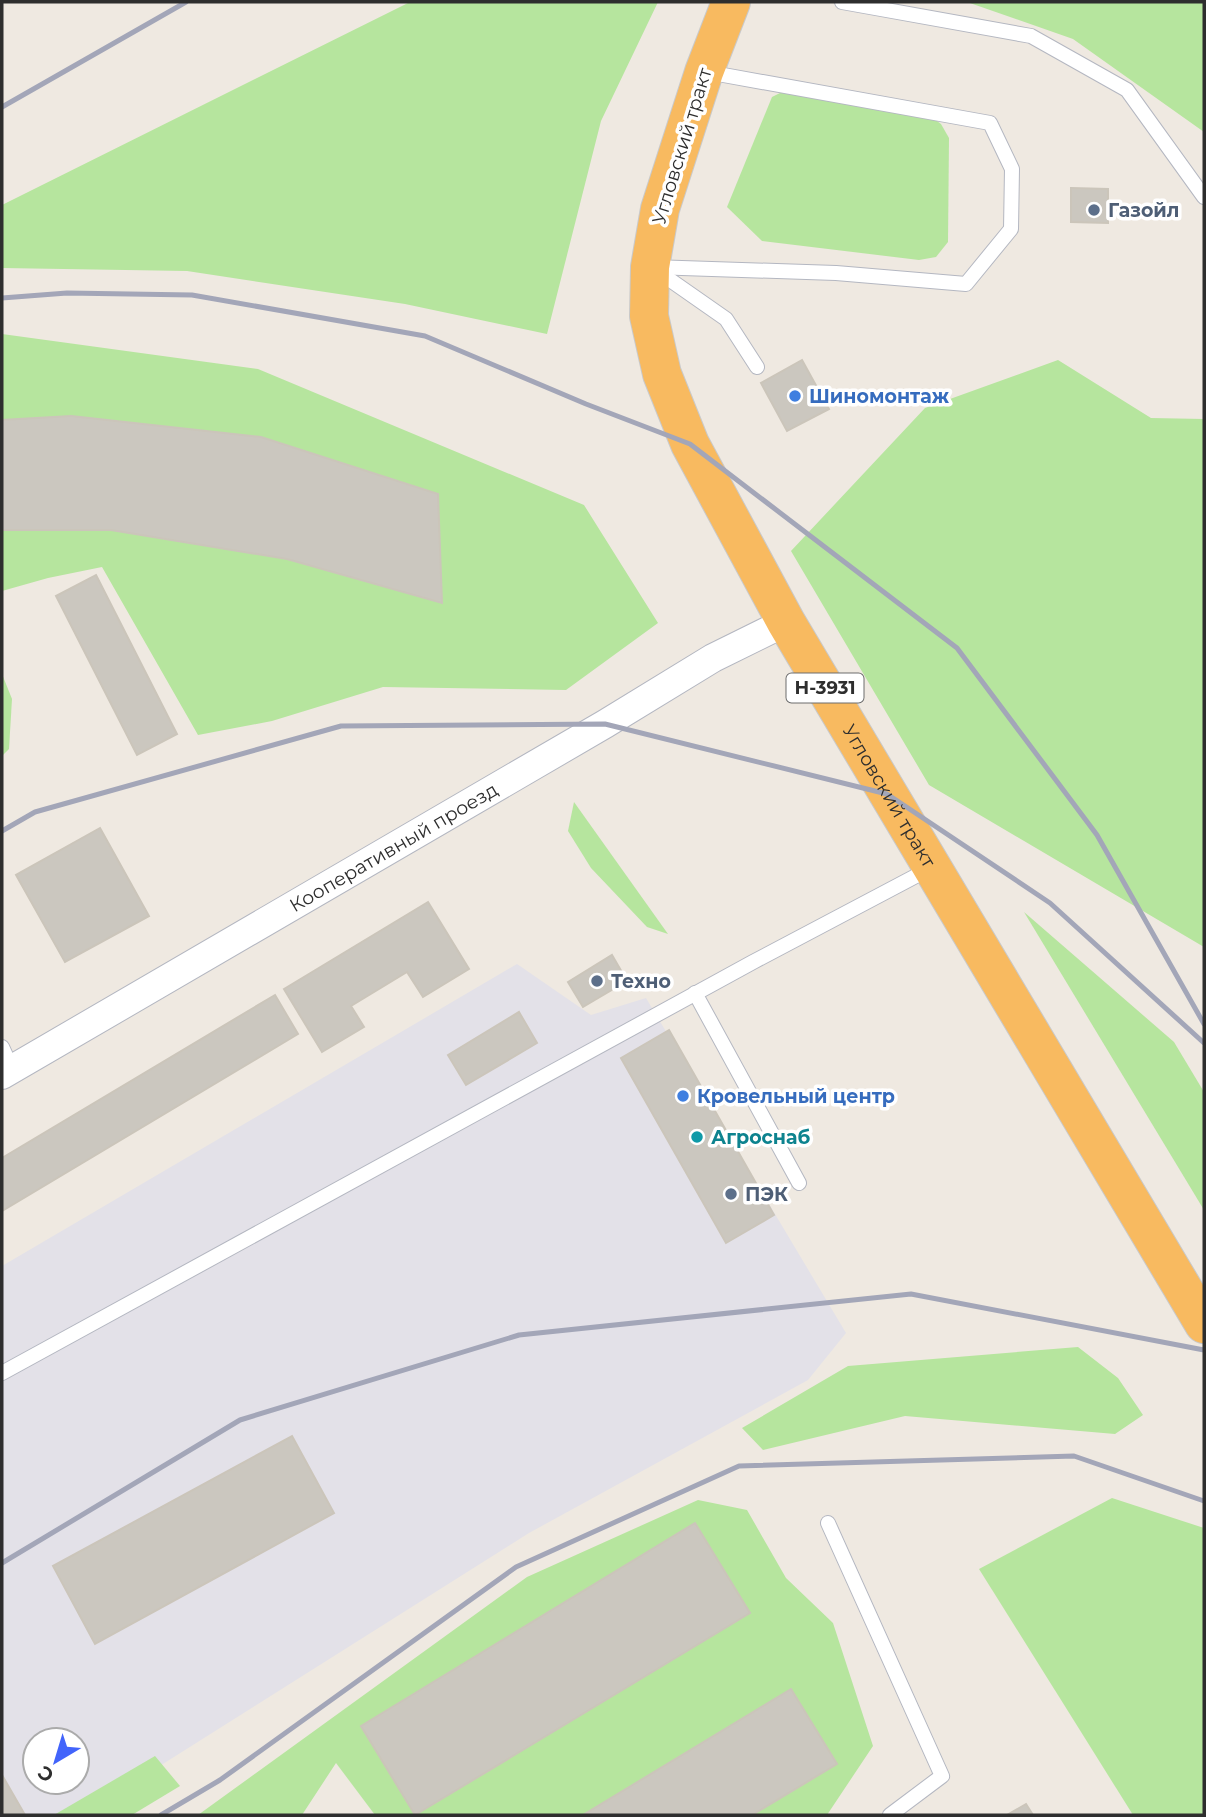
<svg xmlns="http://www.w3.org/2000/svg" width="1206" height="1817" font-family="Montserrat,sans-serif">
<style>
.industrial{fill:#e3e1e8;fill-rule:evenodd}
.green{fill:#b6e59e}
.building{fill:#cbc7bf;stroke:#cbc5ba;stroke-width:2}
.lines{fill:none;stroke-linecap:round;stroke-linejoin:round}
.service-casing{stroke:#b4b7c1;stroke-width:16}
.minor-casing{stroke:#b4b7c1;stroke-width:30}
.trunk-casing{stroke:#c9c9c9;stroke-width:40}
.service{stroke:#fff;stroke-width:14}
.minor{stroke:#fff;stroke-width:28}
.trunk{stroke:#f8ba60;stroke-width:38}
.rail{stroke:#a3a6b8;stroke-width:5}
.service-dot{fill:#5c6f8a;stroke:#fff;stroke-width:2.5}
.shop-dot{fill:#3f7fe0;stroke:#fff;stroke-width:2.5}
.culture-dot{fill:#0f9aa8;stroke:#fff;stroke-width:2.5}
.labels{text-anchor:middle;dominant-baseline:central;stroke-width:7;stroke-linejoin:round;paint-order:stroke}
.shield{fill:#fff;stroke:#6d6d6d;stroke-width:2}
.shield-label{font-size:18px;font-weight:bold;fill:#2e2e2e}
.street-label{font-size:19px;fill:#2e2e2e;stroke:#fff}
.service-label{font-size:19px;font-weight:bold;fill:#4e5e75;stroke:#fff;text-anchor:start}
.shop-label{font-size:19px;font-weight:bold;fill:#366cbe;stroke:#fff;text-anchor:start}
.culture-label{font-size:19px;font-weight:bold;fill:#0d838f;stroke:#fff;text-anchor:start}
</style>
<rect width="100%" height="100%" fill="#efe9e1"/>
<path class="industrial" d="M517 964 591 1015 646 998 846 1333 808 1380 529 1533 82 1815H2V1266ZM35 1740H77V1782H35Z"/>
<g class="green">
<polygon points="410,2 658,2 601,121 547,334 405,304 187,271 2,268 2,205"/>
<polygon points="967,2 1204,2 1204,132 1073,39"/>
<polygon points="784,91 929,115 941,124 949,138 948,242 936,257 919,260 762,241 727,207 772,97"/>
<polygon points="2,334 258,369 584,505 658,623 566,690 383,687 272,721 198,735 102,567 48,578 2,591"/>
<polygon points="1058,360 1151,418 1204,419 1204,947 929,785 791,551 925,408"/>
<polygon points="2,674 12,699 9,749 2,756"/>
<polygon points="574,802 668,934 647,927 591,868 568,831"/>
<polygon points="1024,912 1174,1042 1204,1092 1204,1210"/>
<polygon points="1078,1347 1118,1378 1143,1415 1115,1434 905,1416 763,1450 742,1428 848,1366"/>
<polygon points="1112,1498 1204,1528 1204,1815 1133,1815 979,1569"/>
<polygon points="698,1500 747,1510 786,1578 833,1623 873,1746 827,1815 375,1815 336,1763 302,1815 198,1815 527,1577"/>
<polygon points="155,1756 180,1786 132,1815 54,1815"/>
</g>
<g class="building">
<polygon points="1071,188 1108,189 1108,223 1071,222"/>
<polygon points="802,360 829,409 787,431 761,383"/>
<polygon points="71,416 261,437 438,494 442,603 287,559 111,530 2,530 2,420"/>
<polygon points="96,575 177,734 137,755 56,596"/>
<polygon points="100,828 149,916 65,962 16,875"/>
<polygon points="428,902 469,969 423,997 407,972 351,1006 364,1027 322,1052 284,989"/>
<polygon points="612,955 627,981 583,1007 568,982"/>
<polygon points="275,995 298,1034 2,1211 2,1158"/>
<polygon points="519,1012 537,1043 466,1085 448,1055"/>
<polygon points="669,1030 774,1215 726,1243 621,1058"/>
<polygon points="292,1436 334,1513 95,1644 53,1566"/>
<polygon points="695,1523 750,1613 415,1815 361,1726"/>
<polygon points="791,1689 837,1764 752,1815 583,1815"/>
<polygon points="2,1775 25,1815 2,1815"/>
<polygon points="1026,1804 1033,1815 1007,1815"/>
</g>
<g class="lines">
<defs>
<g id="service">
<polyline points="842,2 1031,36 1127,90 1204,197"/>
<polyline points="652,267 836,273 966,284 1011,229 1012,169 990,123 707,72"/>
<polyline points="653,268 726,319 757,367"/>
<polyline points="695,993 799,1183"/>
<polyline points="2,1047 12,1069"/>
<polyline points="2,1373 753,962 931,868"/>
<polyline points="828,1523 942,1776 890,1815"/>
</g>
<g id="minor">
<path id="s1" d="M2 1075 605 724 713 658 786 622"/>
</g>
<g id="trunk">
<path id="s2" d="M731 2 704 72 660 209 650 267 649 316 662 374 690 444 786 622 1204 1324"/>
</g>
</defs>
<use href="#service" class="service-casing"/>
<use href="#minor" class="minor-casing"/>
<use href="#trunk" class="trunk-casing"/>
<use href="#service" class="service"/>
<use href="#minor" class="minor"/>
<use href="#trunk" class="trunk"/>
<g class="rail">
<polyline points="2,107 186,2"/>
<polyline points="2,298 67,293 192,295 425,336 586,404 690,444 957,648 1097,835 1204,1024"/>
<polyline points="2,831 35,812 341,726 605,724 887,794 1050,903 1204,1043"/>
<polyline points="2,1563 240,1420 519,1335 911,1294 1204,1350"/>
<polyline points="161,1815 220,1780 516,1567 739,1466 1074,1456 1204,1501"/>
</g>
</g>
<g class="service-dot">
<circle cx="1094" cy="210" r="7"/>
<circle cx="597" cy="981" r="7"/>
<circle cx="731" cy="1194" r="7"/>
</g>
<g class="shop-dot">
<circle cx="795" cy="396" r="7"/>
<circle cx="683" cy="1096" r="7"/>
</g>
<circle class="culture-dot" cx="697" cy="1137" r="7"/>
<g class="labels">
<rect class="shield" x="786.5" y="673.5" width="77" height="29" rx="5"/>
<g class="shield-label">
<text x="825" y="688">Н-3931</text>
</g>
<g class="street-label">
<text transform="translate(682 146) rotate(-73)">Угловский тракт</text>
<text stroke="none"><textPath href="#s2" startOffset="866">Угловский тракт</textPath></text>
<text stroke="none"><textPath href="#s1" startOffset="453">Кооперативный проезд</textPath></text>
</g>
<g class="service-label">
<text x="1108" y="210">Газойл</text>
<text x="611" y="981">Техно</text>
<text x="745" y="1194">ПЭК</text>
</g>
<g class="shop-label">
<text x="809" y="396">Шиномонтаж</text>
<text x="697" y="1096">Кровельный центр</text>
</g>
<g class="culture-label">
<text x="711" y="1137">Агроснаб</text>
</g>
</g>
<rect width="1206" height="1817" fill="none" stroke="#2e2e2e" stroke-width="7"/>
<g transform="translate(56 1761) rotate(218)"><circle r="33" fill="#ffffff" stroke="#ababab" stroke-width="2"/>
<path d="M0-5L12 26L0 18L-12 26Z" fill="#4264fb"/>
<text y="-10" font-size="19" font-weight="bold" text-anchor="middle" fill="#2e2e2e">С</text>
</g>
</svg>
